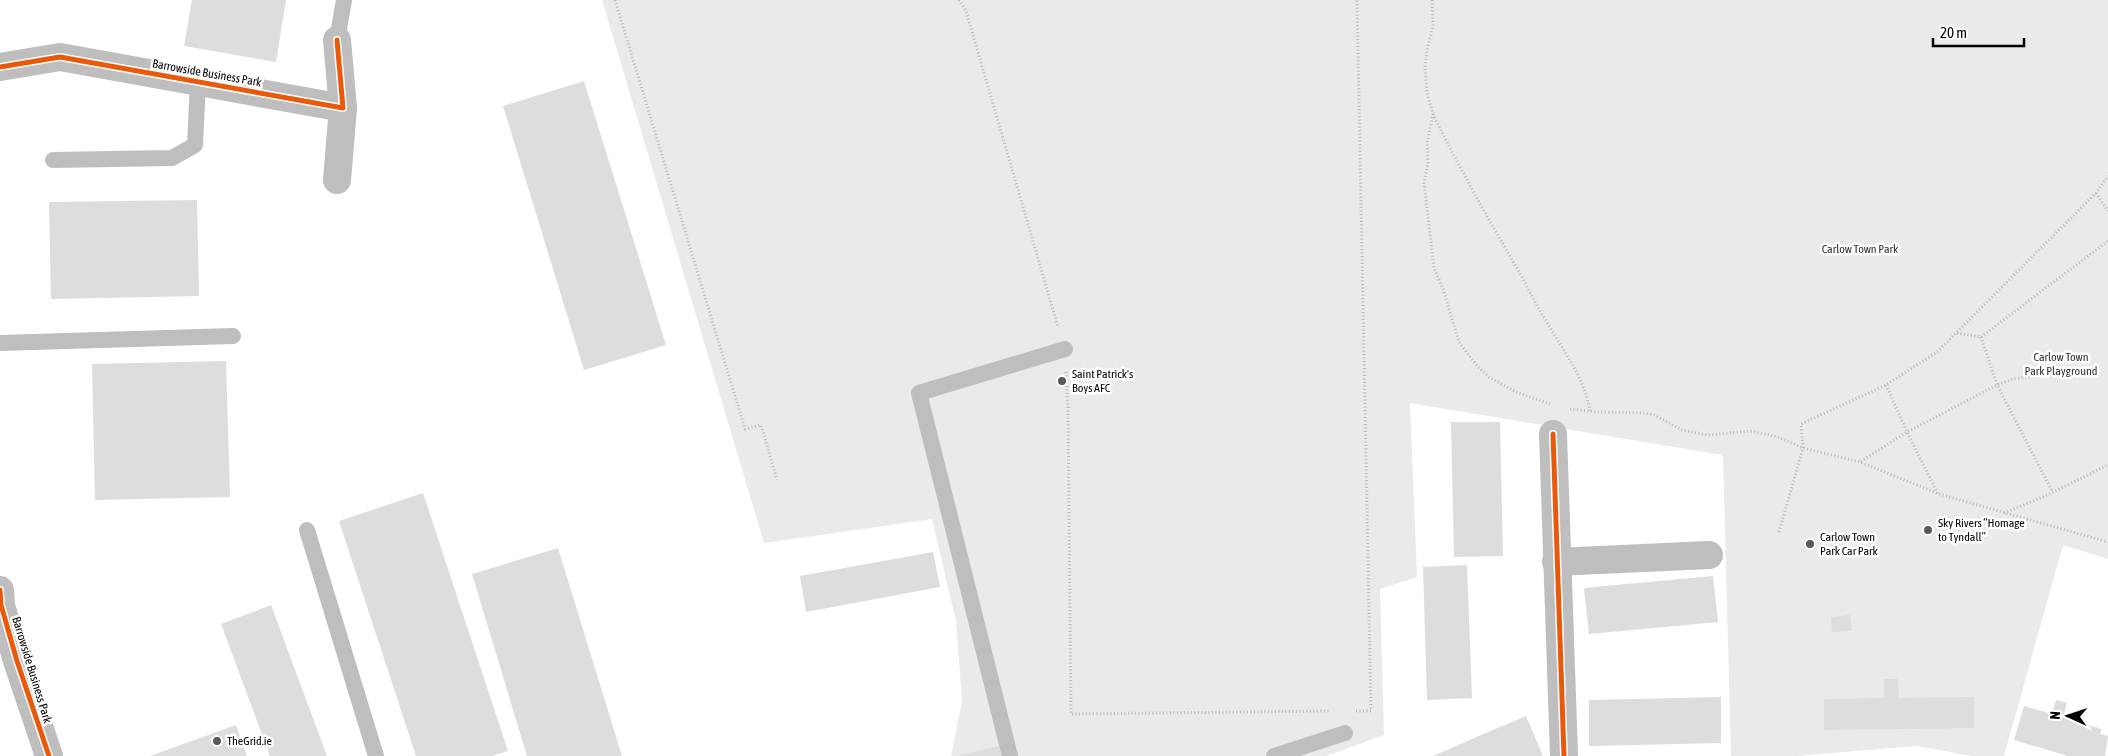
<svg xmlns="http://www.w3.org/2000/svg" width="2108" height="756" font-family="'Asap Condensed',sans-serif">
<style>
.green{fill:#eaeaea}
.building{fill:#ddd}
.lines{fill:none;stroke-linecap:round;stroke-linejoin:round}
.path{stroke:#b8b8b8;stroke-width:3;stroke-dasharray:1 2.5;stroke-linecap:butt}
.lane{stroke:#bebebe;stroke-width:16}
.street{stroke:#bebebe;stroke-width:28}
.cycleway-casing{stroke:#fff;stroke-width:8}
.cycleway{stroke:#e8590c;stroke-width:5}
.poi-dot{fill:#595959;stroke:#fff;stroke-width:2}
.labels{text-anchor:middle;dominant-baseline:central;stroke-width:5;stroke-linejoin:round;paint-order:stroke}
.street-label{font-size:12px;fill:#000;stroke:#fff}
.park-label{font-size:12px;fill:#303030;stroke:#fff}
.poi-label{font-size:12px;fill:#000;stroke:#fff;text-anchor:start}
</style>
<rect width="100%" height="100%" fill="#fff"/>
<polygon class="green" points="602,0 2108,0 2108,559 2063,545 2004,756 1972,756 1916,746 1796,756 1731,756 1723,455 1410,403 1417,577 1380,589 1384,735 1327,756 951,756 962,701 956,621 932,519 764,543"/>
<g class="building">
<polygon points="192,0 286,0 276,62 184,46"/>
<polygon points="584,81 666,345 584,370 503,106"/>
<polygon points="197,200 199,296 51,299 49,202"/>
<polygon points="226,361 230,497 95,500 92,364"/>
<polygon points="1451,422 1500,422 1503,556 1454,557"/>
<polygon points="423,493 508,751 492,756 416,756 339,521"/>
<polygon points="558,548 622,756 527,756 472,574"/>
<polygon points="933,552 940,587 806,612 800,576"/>
<polygon points="1467,565 1472,698 1427,700 1423,567"/>
<polygon points="1713,576 1718,622 1589,634 1584,588"/>
<polygon points="271,605 327,756 270,756 221,624"/>
<polygon points="1850,615 1852,631 1832,632 1831,617"/>
<polygon points="1884,679 1898,679 1899,698 1974,697 1974,728 1824,730 1824,699 1884,698"/>
<polygon points="1721,697 1721,743 1589,746 1589,700"/>
<polygon points="2056,700 2067,703 2063,718 2102,729 2100,734 2108,736 2105,756 2068,756 2014,740 2024,706 2052,714"/>
<polygon points="1526,716 1543,756 1433,756 1481,735"/>
<polygon points="236,725 247,756 150,756"/>
<polygon points="999,746 1001,756 960,756 960,755"/>
</g>
<g class="lines">
<g class="path">
<polyline points="615,0 745,429 761,425 777,480"/>
<polyline points="959,0 966,11 1058,327"/>
<polyline points="1432,0 1433,25 1427,50 1425,68 1427,93 1433,114 1427,143 1428,163 1424,183 1434,268 1443,289 1459,342 1477,366 1489,377 1516,392 1550,404"/>
<path d="M1433 114C1460 170 1490 222 1521 275 1529 290 1536 305 1545 319 1562 349 1584 376 1590 411"/>
<polyline points="2096,193 2108,211"/>
<polyline points="1957,333 1981,337 2108,241"/>
<polyline points="1981,337 1997,385 2052,491"/>
<polyline points="2092,369 2013,379 1997,385 1907,432 1860,462 1939,494 2108,542"/>
<polyline points="1066,372 1068,407 1071,714 1330,711"/>
<polyline points="1886,385 1907,432 1938,494"/>
<polyline points="1570,409 1597,412 1645,413 1654,415 1682,430 1708,435 1750,431 1778,437 1803,448 1860,462"/>
<polyline points="2004,513 2043,497 2108,465"/>
<polyline points="1779,532 1803,448 1801,424 1886,385 1937,352 2096,193 2108,176"/>
<polyline points="1356,711 1371,711 1357,0"/>
</g>
<g class="lane">
<polyline points="337,40 344,0"/>
<polyline points="53,160 172,158 195,145 198,81"/>
<polyline points="0,343 233,336"/>
<polyline points="307,530 376,756"/>
<polyline points="1010,756 919,393 1065,349"/>
<polyline points="1274,756 1345,733"/>
</g>
<g class="street">
<polyline points="0,67 60,57 343,108 337,40"/>
<polyline points="337,180 343,108"/>
<polyline points="1553,434 1564,756"/>
<polyline points="1556,562 1709,555"/>
<polyline points="0,590 1,605 17,661 49,756"/>
</g>
<defs>
<g id="cycleway">
<polyline points="0,67 60,57 343,108 337,40"/>
<polyline points="1553,434 1564,756"/>
<polyline points="0,590 1,605 17,661 49,756"/>
</g>
</defs>
<use href="#cycleway" class="cycleway-casing"/>
<use href="#cycleway" class="cycleway"/>
</g>
<g class="poi-dot">
<circle cx="1062" cy="381" r="5"/>
<circle cx="1928" cy="530" r="5"/>
<circle cx="1810" cy="544" r="5"/>
<circle cx="217" cy="741" r="5"/>
</g>
<g class="labels">
<g class="street-label">
<text transform="translate(207 73) rotate(10)">Barrowside Business Park</text>
<text transform="translate(32 670) rotate(73)">Barrowside Business Park</text>
</g>
<g class="park-label">
<text x="1860" y="249">Carlow Town Park</text>
<text x="2061" y="357">Carlow Town<tspan x="2061" dy="14">Park Playground</tspan></text>
</g>
<g class="poi-label">
<text x="1072" y="374">Saint Patrick's<tspan x="1072" dy="14">Boys AFC</tspan></text>
<text x="1938" y="523">Sky Rivers “Homage<tspan x="1938" dy="14">to Tyndall”</tspan></text>
<text x="1820" y="537">Carlow Town<tspan x="1820" dy="14">Park Car Park</tspan></text>
<text x="227" y="741">TheGrid.ie</text>
</g>
</g>
<g transform="translate(2068 716) rotate(273)" stroke="#ffffff" stroke-width="4" paint-order="stroke">
<path d="M0-4L9 19L0 12L-9 19Z" fill="#000000"/>
<text y="-8" font-size="14" font-weight="bold" text-anchor="middle" fill="#000000">N</text>
</g>
<path d="M1933 38v8h91v-8" fill="none" stroke="#000000" stroke-width="2.5"/>
<text x="1940" y="38" font-size="15" fill="#000000" stroke="#ffffff" stroke-width="4" paint-order="stroke">20 m</text>
</svg>
